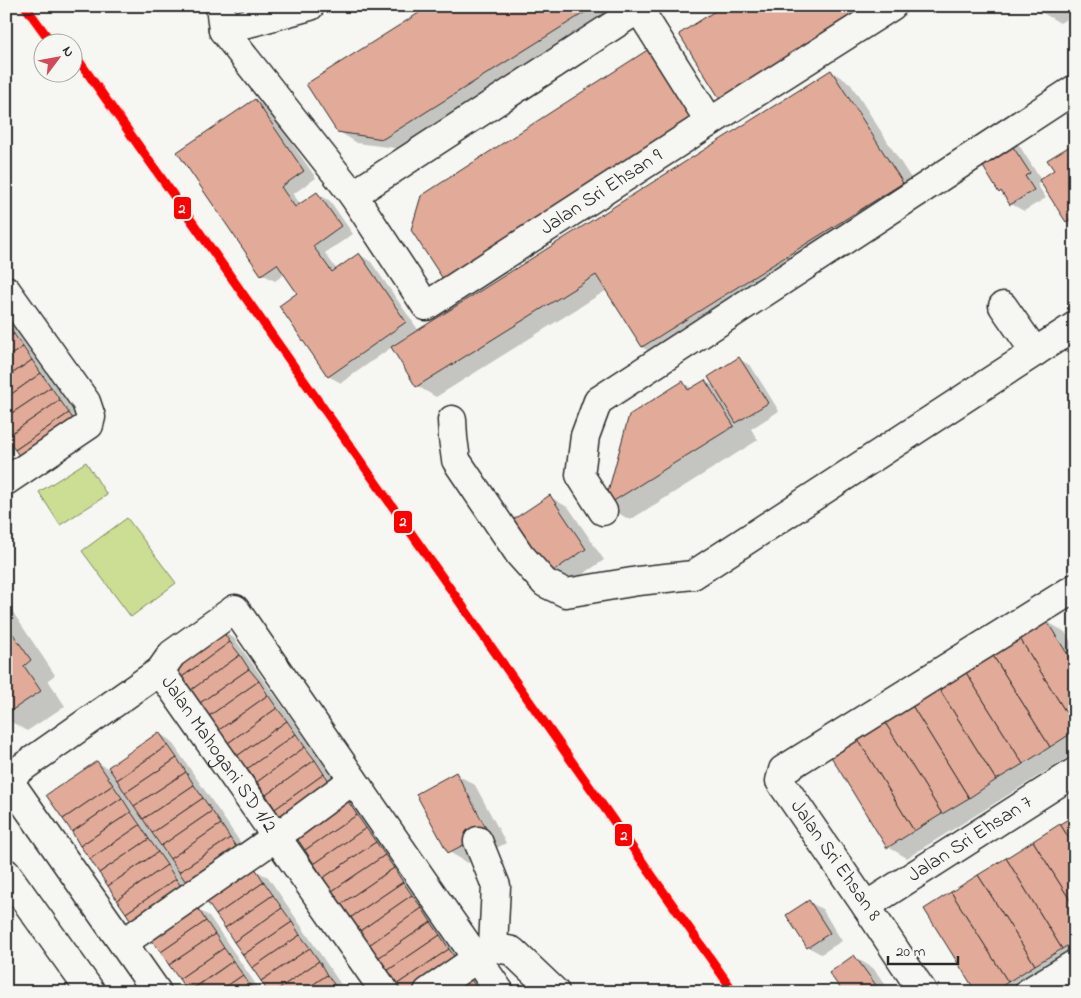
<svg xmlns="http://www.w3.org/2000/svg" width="1081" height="998" font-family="'Indie Flower',sans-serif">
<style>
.green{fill:#ccde93;stroke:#7c845f}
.shadow{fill:#0003}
.building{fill:#e2ab99;stroke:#2b2b2b}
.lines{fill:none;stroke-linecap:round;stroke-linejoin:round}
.minor-casing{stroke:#2b2b2b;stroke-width:31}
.minor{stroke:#f6f6f2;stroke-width:28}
.rail-1-casing{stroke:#f6f6f2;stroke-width:12}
.rail-1{stroke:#f00;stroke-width:9}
.labels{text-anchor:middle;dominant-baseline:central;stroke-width:4;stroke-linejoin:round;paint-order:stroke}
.street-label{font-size:20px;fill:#2b2b2b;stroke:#f6f6f2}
.line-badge{stroke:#f6f6f2;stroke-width:2}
.badge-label{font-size:14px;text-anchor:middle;font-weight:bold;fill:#fff}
</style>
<rect width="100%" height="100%" fill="#f6f6f2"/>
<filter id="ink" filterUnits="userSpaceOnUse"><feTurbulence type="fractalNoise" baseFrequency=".02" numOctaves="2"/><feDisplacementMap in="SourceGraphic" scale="10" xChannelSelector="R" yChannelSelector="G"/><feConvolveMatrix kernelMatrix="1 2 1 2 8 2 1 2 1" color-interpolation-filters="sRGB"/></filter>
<g filter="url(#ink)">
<g class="green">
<polygon points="86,462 107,495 60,525 39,492"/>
<polygon points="127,518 176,583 131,617 82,551"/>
</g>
<g class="shadow">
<polygon points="433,6 623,6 402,149 357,143 338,131"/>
<polygon points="1037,6 1075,6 1075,14 1060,23 1041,12"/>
<polygon points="832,72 850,83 921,194 661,358 642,347 607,290 436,397 417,386 392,347 341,383 328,376 298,294 285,274 275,281 262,274 255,100 267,107 316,178 293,194 301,205 317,193 330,201 353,234 325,253 337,270 359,254 371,262 419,331"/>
<polygon points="1006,138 1019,145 1041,180 1056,171 1075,144 1075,226 1067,221 1041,181 1037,184 1046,198 1024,211 1011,204 1005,195 1000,192"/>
<polygon points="6,313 90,434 6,435"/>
<polygon points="739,359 751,366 779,411 751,429 758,440 630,520 606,506 683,383 693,389 705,381 715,387"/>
<polygon points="550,497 569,508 604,560 564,587 545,576"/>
<polygon points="6,602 55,675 48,680 65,706 27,731 6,719"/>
<polygon points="1046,621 1065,632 1075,648 1075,753 907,858 888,847"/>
<polygon points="221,630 234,638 345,794 298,828"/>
<polygon points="159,733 171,741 251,858 148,933 97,762 112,771"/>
<polygon points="456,774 475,785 506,843 468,863 449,852"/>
<polygon points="348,803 361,810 470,970 437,992"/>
<polygon points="1075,816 1075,963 1029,992 978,992"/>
<polygon points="255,870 268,877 346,992 270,992"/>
<polygon points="809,902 822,909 842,941 821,954 808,947"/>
<polygon points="197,909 209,916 261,992 189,992 153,939"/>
<polygon points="854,957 873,968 891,992 844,992"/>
<polygon points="469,978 482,986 486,992 450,992"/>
<polygon points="1075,986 1075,992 1066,992"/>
</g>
<g class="building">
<polygon points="430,6 595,6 383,139 337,132 306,84"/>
<polygon points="723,6 867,6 720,99 679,34"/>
<polygon points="1035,6 1051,6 1040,13"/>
<polygon points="649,49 695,120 445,282 411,230 421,196"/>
<polygon points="831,70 903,183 642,347 596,275 416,387 391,347"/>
<polygon points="255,99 304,171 281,187 295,207 317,192 341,226 313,246 332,272 359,253 406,322 328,377 279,306 297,293 277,264 261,275 177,152"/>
<polygon points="1006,136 1030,173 1025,176 1034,190 1010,205 1001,191 999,193 976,155"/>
<polygon points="1075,143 1075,216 1066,222 1039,180 1054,170 1047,160"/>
<polygon points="6,323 14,334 6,339"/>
<polygon points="14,334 23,347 6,358 6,339"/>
<polygon points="23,347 32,360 6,378 6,358"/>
<polygon points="739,357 768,403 736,423 708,377"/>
<polygon points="32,360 41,373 6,398 6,378"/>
<polygon points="41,373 51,387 6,417 6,398"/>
<polygon points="705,380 734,426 604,507 629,415 683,381 688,390"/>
<polygon points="51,387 60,400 6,437 6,417"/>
<polygon points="60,400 69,413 15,450 6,437"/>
<polygon points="69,413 78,426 25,464 15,450"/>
<polygon points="550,495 586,549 544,577 508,523"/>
<polygon points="1046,620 1075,666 1075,727 1019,637"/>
<polygon points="6,624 31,660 24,666 41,691 6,714"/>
<polygon points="221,629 230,642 182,677 172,664"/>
<polygon points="1019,637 1075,727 1075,731 1050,747 992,654"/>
<polygon points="230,642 240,655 191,690 182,677"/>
<polygon points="992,654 1050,747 1023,764 965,671"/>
<polygon points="240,655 249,669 200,703 191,690"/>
<polygon points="249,669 259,681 209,716 200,703"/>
<polygon points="965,671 1023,764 996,780 938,687"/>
<polygon points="259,681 268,695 219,730 209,716"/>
<polygon points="938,687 996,780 969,798 911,704"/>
<polygon points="268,695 277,708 228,743 219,730"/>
<polygon points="911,704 969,798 942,814 884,721"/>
<polygon points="277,708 287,721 237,756 228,743"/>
<polygon points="287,721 296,734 247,769 237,756"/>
<polygon points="884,721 942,814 914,831 857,738"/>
<polygon points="159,732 168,745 117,780 108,767"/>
<polygon points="296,734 305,747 257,782 247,769"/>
<polygon points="857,738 914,831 887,848 830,755"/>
<polygon points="168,745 177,758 125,793 117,780"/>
<polygon points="305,747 315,760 266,795 257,782"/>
<polygon points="177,758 186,772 134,806 125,793"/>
<polygon points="315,760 324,774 275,809 266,795"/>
<polygon points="97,761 113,785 63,819 46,795"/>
<polygon points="186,772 194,785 143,819 134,806"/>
<polygon points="456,772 488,832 448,853 416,794"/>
<polygon points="324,774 334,787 284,822 275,809"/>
<polygon points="113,785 122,798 72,832 63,819"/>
<polygon points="194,785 203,798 152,833 143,819"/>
<polygon points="122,798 131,812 80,846 72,832"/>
<polygon points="203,798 212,811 161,846 152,833"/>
<polygon points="348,801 357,815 305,850 296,837"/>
<polygon points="212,811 221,824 170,859 161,846"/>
<polygon points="131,812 140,825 90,859 80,846"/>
<polygon points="357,815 366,828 314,864 305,850"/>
<polygon points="1075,815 1075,848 1060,824"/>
<polygon points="221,824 230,838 179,872 170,859"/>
<polygon points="1060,824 1075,848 1075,908 1033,841"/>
<polygon points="140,825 149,839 99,873 90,859"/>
<polygon points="366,828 376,842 323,878 314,864"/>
<polygon points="230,838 239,851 188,885 179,872"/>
<polygon points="149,839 158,852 108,886 99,873"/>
<polygon points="1033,841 1075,908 1075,941 1062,949 1006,858"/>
<polygon points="376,842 385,855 332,891 323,878"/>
<polygon points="158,852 167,865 117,900 108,886"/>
<polygon points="385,855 394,868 341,904 332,891"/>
<polygon points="1006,858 1062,949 1035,965 978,875"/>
<polygon points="167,865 176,879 126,913 117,900"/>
<polygon points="255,868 264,882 216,915 207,902"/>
<polygon points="394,868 403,882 350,918 341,904"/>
<polygon points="978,875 1035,965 1008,982 951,892"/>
<polygon points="176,879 185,892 135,927 126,913"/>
<polygon points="264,882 273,895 225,928 216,915"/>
<polygon points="403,882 412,895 360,931 350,918"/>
<polygon points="951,892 1008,982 993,992 976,992 924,909"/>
<polygon points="273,895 282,908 234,942 225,928"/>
<polygon points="412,895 422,908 369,945 360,931"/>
<polygon points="809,900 830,933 807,948 786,915"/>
<polygon points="197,907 206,921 161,952 151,939"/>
<polygon points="282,908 292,922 243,955 234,942"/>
<polygon points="422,908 431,922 378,958 369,945"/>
<polygon points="206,921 215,934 169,965 161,952"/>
<polygon points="292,922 300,935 252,968 243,955"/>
<polygon points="431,922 440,935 387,971 378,958"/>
<polygon points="215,934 224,948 179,979 169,965"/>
<polygon points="300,935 310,948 261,981 252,968"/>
<polygon points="440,935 449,949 396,985 387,971"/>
<polygon points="224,948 233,961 188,992 179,979"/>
<polygon points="310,948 319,961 274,992 268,992 261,981"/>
<polygon points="449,949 458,962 415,992 401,992 396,985"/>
<polygon points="854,955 881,992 843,992 829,973"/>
<polygon points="233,961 243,975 218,992 189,992"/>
<polygon points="319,961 327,975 302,992 274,992"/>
<polygon points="243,975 252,988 246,992 218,992"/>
<polygon points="327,975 337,988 331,992 302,992"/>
<polygon points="469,977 479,990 476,992 448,992"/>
</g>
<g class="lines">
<defs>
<g id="minor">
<polyline points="220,6 223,30 353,195 643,6"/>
<polyline points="637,6 710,122"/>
<polyline points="223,30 310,6"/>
<path id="s1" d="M353 195 426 306 710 122 892 6"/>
<polyline points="6,290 86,402 91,417 89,425 6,481"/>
<polyline points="1003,306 1035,352"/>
<polyline points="452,420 453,438 456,460 520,555 545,583 566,593 638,581 693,575 1075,326"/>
<polyline points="603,511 580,475 585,436 598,401 1075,89"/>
<polyline points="160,671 172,654 235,609 500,992"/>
<polyline points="7,778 157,992"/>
<path id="s2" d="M6 779 160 671 385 992"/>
<polyline points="478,841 496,886 493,947"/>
<polyline points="6,873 91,992"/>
<path id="s3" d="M866 906 1075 772"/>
<polyline points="123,943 276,837 353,780"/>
<polyline points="428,992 493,947 512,951 555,992"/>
<polyline points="923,992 866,906 780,781 783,770 1075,588"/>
<polyline points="1029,992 1075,964"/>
</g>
</defs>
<use href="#minor" class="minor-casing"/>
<use href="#minor" class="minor"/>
<defs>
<g id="rail-1">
<polyline points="25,6 51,42"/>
<polyline points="72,51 734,992"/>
</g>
</defs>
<use href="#rail-1" class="rail-1-casing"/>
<use href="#rail-1" class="rail-1"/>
</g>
</g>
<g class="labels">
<g class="street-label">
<text stroke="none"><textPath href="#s1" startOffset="342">Jalan Sri Ehsan 9</textPath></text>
<text stroke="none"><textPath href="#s2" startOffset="290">Jalan Mahogani SD 1/2</textPath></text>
<text stroke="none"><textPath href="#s3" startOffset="124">Jalan Sri Ehsan 7</textPath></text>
<text transform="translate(835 861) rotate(55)">Jalan Sri Ehsan 8</text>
</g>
</g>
<g class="line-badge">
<rect x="173" y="196" width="19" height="24" rx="5" fill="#f00"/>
<rect x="393" y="510" width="20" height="24" rx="5" fill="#f00"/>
<rect x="614" y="823" width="19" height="24" rx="5" fill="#f00"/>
</g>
<g class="badge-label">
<text x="182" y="213">2</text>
<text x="403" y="526">2</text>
<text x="624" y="840">2</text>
</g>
<rect width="1081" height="998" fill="none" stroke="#f6f6f2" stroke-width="25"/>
<rect x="12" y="12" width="1056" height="973" fill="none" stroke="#2b2b2b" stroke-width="2" filter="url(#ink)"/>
<g transform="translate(58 58) rotate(58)"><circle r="24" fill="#f6f6f2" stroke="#a5a5a2"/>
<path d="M0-4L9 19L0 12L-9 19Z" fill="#d1495b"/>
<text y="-8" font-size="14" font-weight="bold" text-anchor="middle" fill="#2b2b2b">N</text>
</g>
<path d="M888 956v8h70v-8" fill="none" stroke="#2b2b2b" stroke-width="2.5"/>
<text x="896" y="956" font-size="15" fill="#2b2b2b" stroke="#f6f6f2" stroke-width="4" paint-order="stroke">20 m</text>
</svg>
